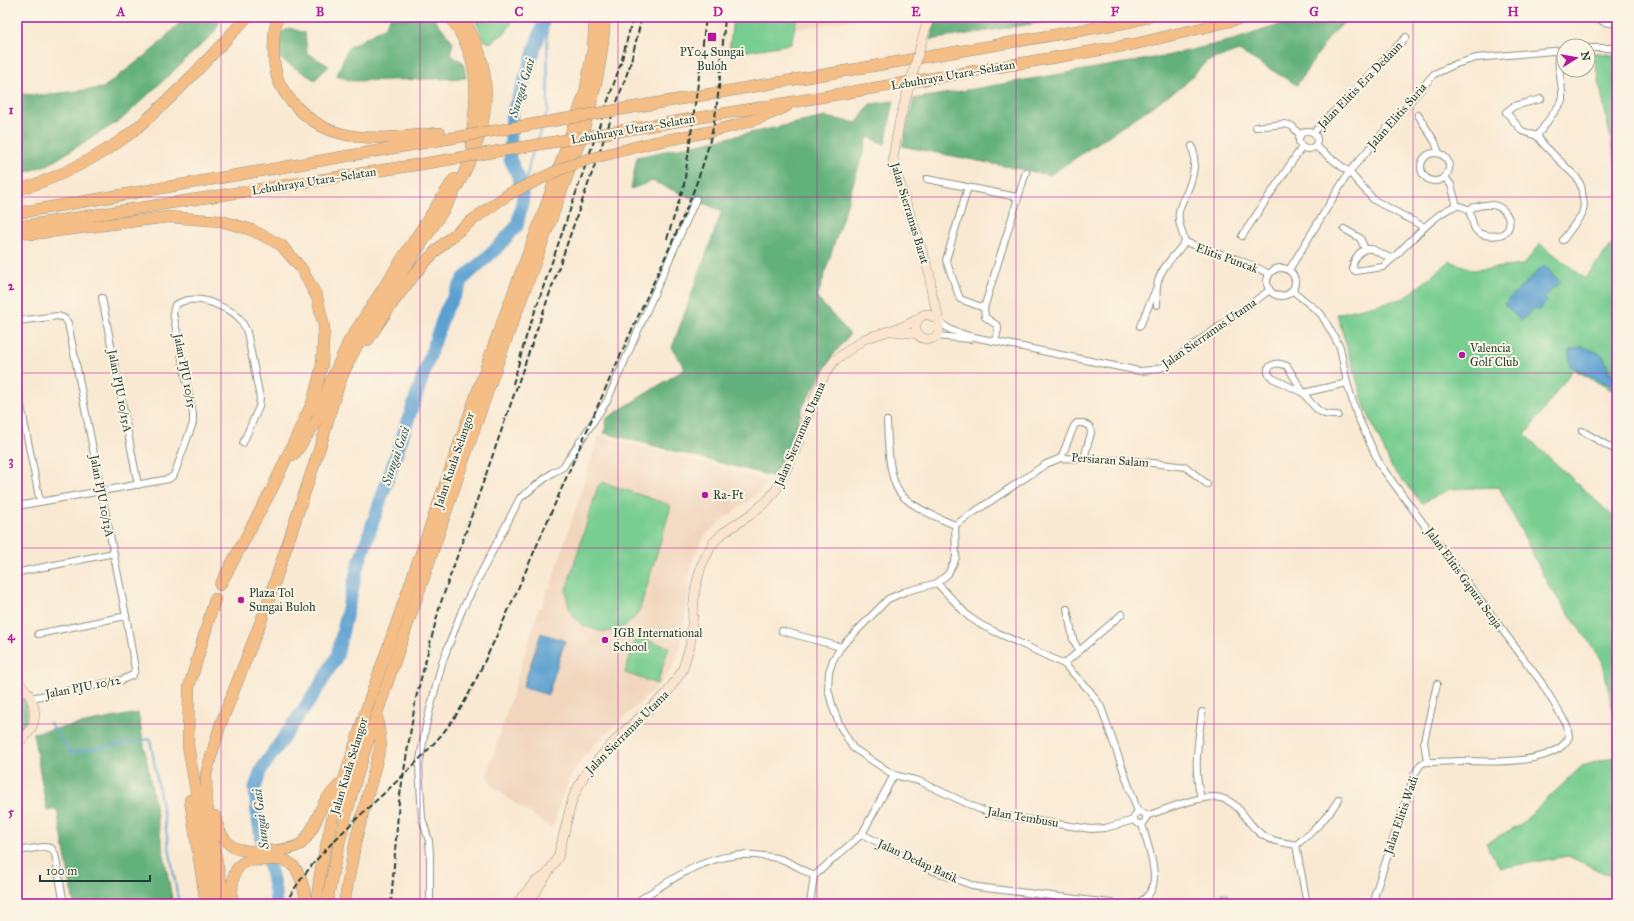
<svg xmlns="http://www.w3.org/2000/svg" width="1634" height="921" font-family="'IM FELL Great Primer',serif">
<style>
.built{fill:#f1d5bd}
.green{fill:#78cd91;stroke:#4c8562}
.forest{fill:#62b07b;stroke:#407658}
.water{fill:#5ba0d1;stroke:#3d6e82}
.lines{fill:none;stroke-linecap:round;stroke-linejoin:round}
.stream{stroke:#5ba0d1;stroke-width:2}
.river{stroke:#5ba0d1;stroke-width:13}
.street-casing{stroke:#8c9384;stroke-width:8}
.secondary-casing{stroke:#8c9384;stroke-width:10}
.highway-casing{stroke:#8c9384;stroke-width:12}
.street{stroke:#fff;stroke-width:6}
.secondary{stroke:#fbe5cf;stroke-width:9}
.highway{stroke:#f6be87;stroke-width:11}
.rail{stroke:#1f3d34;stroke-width:2;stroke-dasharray:6 3;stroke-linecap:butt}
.secondary-bridge-casing{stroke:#8c9384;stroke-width:10;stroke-linecap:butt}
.highway-bridge-casing{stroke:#8c9384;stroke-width:12;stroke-linecap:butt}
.secondary-bridge{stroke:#fbe5cf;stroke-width:9}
.highway-bridge{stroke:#f6be87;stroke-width:11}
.grid{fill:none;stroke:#b5179e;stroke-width:1;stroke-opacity:0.55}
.poi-dot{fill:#b5179e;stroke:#fcf5e5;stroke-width:1.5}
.labels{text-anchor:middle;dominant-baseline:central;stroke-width:4;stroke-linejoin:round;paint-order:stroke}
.poi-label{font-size:12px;fill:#1f3d34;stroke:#fcf5e5;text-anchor:start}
.street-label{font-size:12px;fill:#1f3d34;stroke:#fcf5e5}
.water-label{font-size:13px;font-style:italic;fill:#315b63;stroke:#fcf5e5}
.neatline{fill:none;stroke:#b5179e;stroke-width:1.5}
.grid-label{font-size:13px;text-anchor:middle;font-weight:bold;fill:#b5179e}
</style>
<rect width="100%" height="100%" fill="#fcf5e5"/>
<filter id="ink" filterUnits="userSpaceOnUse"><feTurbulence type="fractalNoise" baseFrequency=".025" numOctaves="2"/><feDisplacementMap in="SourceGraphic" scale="8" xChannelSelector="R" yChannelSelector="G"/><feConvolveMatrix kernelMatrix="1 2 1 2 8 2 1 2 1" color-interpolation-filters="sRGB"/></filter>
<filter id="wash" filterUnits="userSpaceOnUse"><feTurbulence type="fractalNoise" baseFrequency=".012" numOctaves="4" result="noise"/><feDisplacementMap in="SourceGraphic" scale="16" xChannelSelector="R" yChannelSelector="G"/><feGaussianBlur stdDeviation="0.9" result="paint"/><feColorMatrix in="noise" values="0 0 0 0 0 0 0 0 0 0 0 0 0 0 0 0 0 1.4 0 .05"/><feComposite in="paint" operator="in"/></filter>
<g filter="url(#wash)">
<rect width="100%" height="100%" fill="#f9e9d3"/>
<g class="built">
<polygon points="797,17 863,17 862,19 794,29"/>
<polygon points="599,436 711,465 768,482 760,492 720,522 706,535 699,545 692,563 680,650 672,668 657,687 596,743 583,758 569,779 561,800 553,828 516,804 492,786 487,775 539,608 542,607 547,588 550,588"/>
</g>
<g class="green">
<polygon points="474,17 515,17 506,32 490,43 484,40"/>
<polygon points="733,17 797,17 791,44 729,54"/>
<polygon points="1593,52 1617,56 1617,170"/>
<polygon points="1617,238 1617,393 1573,369 1525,435 1617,520 1617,729 1602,660 1549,586 1499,487 1450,489 1422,503 1392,468 1365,407 1337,314 1405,298 1450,261 1474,270 1523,265 1540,244 1585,278"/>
<path d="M602 482 670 505V510L639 612C627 629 609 636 590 628 586 627 581 625 579 622 569 614 567 602 566 590L598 486Z"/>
<polygon points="636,637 669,647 657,684 625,673"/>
<path d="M17 689C29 703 32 721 17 735Z"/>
<polygon points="1617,756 1617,879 1568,856 1500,868 1486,843 1521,824 1582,766"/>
</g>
<g class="forest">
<polygon points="185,17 222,17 214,33 122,119 49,164 17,176 17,94 44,95 103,88 155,48"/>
<polygon points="390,17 433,17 453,42 450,55 463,62 466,78 351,81 337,75 348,48 385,27"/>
<polygon points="937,17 1075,17 930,40"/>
<polygon points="1304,17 1350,17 1330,36 1297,85 1239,51 1207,61 1184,85 1050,175 902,146 914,99 1166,56 1233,40"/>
<polygon points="289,28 305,33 307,53 329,66 315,80 279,58 281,33"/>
<polygon points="894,101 885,144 868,137 817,298 850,334 834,354 803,406 791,446 772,476 604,433 607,418 685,369 672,348 722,211 652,181 631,189 637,157 825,117 857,123 870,104"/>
<polygon points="138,713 173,904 74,904 57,809 47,811 33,733"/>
</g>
<g class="water">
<polygon points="1544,265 1560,282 1544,298 1547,301 1538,311 1535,308 1521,321 1504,304"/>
<polygon points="1582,346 1603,355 1609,371 1617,378 1616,387 1597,380 1570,366 1569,351"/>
<polygon points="541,633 565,641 548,695 523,687"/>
<polygon points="1221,893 1228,894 1231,904 1216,904"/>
</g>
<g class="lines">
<g class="stream">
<polyline points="545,118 548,110 547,17"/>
<polyline points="537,141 542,126"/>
<polyline points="526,181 530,161 534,149"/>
<polyline points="523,198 524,192"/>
<polyline points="50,723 71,753 150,739 179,904"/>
</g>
<polyline class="river" points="276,904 275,891 272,875 262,843 257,814 255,788 261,770 317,690 337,656 357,569 445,312 464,278 494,251 517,226 523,198 518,176 510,159 512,113 524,82 545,17"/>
</g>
</g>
<g filter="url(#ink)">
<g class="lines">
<defs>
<g id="street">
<polyline points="1596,17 1604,22 1617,24"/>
<polyline points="1588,48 1617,48"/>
<polyline points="1541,99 1514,106 1506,112 1522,131 1537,136 1545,146 1577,178 1581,186 1584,205 1582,214 1563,240"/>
<polyline points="1418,115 1435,142 1439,153"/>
<polyline points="1256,127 1285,124 1292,126 1300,135"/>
<circle cx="1308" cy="140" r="9"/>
<polyline points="1314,132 1406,37"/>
<polyline points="1537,136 1562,101 1562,91 1557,51"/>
<polyline points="1315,146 1349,172 1374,200 1424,227"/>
<circle cx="1435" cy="167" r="14"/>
<polyline points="1445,177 1451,185 1457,206"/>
<polyline points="927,179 1017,197"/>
<polyline points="968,187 946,260 960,299 984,308"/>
<polyline points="1344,229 1360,238 1365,249"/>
<polyline points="1242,236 1302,147"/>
<path d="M1185 242C1213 252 1243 259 1269 274"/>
<path d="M1365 249H1372L1392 259 1383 267 1355 271 1353 269C1352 261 1358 253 1365 249Z"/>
<path d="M1392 259C1405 247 1440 208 1457 206 1461 205 1465 209 1469 209 1471 209 1473 207 1475 207 1485 204 1498 203 1505 212 1509 217 1511 223 1508 229 1503 238 1481 238 1475 229 1472 223 1471 215 1469 209"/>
<circle cx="1281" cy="282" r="14"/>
<polyline points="1289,270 1349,172 1434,74 1456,64 1476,58 1564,50"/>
<path d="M1292 290 1321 314 1336 340 1340 347 1347 383 1357 415 1380 465 1541 682 1567 725 1569 737C1556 765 1491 762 1464 761 1452 761 1439 762 1427 762"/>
<polyline points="102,298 138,485"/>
<path d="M1157 305C1157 299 1156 293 1157 287 1159 268 1175 256 1185 242 1183 233 1177 222 1179 212 1180 205 1184 198 1187 192 1193 178 1197 161 1192 146"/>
<polyline points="17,321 58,316 64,318 68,323 126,616 135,669 133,675 122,680 31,698"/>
<polyline points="939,322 951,330 969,336 1139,371 1152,370 1163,367 1270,290"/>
<polyline points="1140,326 1156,289"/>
<polyline points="936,336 970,339"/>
<polyline points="995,341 998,330 998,326 985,317 984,308 1026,172"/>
<polyline points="17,386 40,502"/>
<path d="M1338 415C1333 415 1329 415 1325 414 1310 409 1296 379 1287 366 1279 363 1274 362 1268 368V373L1272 378 1303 393 1347 383"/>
<path d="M887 421C888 441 888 477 900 493 910 506 940 519 955 525"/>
<polyline points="1582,431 1617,451"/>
<polyline points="1061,458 1074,426 1077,423 1083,423 1090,427 1091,433 1084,458"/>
<path d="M17 506 169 479 174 475 193 423V414L173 313 175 305C191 295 208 300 224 308 228 310 234 312 237 316 242 320 244 326 247 332L260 398 259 407 243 443"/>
<polyline points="955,525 956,558 948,574 937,583 904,592 888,599 841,647 833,660 829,672 828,689 833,708 840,726 853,748 894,775 919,781 979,809 998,815 1091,829 1105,828 1134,820"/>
<polyline points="955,525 1046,464 1061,458 1136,461 1186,467 1207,484"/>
<polyline points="19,572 114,553"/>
<polyline points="937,583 969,617 983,626 1064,664 1090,691 1101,707 1138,812"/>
<polyline points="1067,609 1073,639 1079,651"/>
<polyline points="782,631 841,647"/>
<polyline points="38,634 126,616"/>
<polyline points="1064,664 1122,614"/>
<path d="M1201 798C1193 767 1198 744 1202 712"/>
<circle cx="1140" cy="818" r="6"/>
<path d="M1146 816C1164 810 1195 797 1214 797 1243 799 1245 827 1266 837 1274 842 1287 843 1296 845"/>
<polyline points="862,834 931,870 977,887 1118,904"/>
<path d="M1296 845C1313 832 1328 817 1339 799"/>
<polyline points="1296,845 1307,904"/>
<polyline points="17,851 43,847 51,848 55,854 64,904"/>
<polyline points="430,904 430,855 429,841 422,818 419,766 426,725 442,663 462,610 520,498 552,473 563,467 607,401 696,199"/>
<path d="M636 904 641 899C679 874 716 849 763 856 769 857 775 857 781 859 792 863 803 870 814 876"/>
<polyline points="810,904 814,876 862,834 894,775"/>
<path d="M1133 904C1170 894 1148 850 1142 824"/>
<polyline points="1375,904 1375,894 1415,773 1421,764 1427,762 1424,741 1437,684"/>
</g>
<g id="secondary">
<polyline points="926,26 929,17"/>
<path d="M900 119 893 157 895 169 930 275C931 281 930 288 932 294 934 305 950 340 927 339 911 338 913 316 927 314L937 319"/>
<polyline points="892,331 918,334"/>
<path d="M17 682C39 698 42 728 17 743"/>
<polyline points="516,904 535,882 543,877"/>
<polyline points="528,904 558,857 573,797 585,774 620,735 667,693 682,671 690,646 695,590 701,566 713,543 723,533 750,515 768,500 777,488 795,451 815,396 825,374 835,360 864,339 904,326 918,319"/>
</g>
<g id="highway">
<path d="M278 17C275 25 274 32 274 41 273 53 274 65 277 77 285 101 314 127 339 133 371 142 407 136 440 133"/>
<path d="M450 17C482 60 477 94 471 144"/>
<polyline points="658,103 1129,22 1148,17"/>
<polyline points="661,124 1135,44 1247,17"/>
<path d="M647 144C694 134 745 128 787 106"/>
<path d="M17 190C55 180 108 153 138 127 177 94 212 55 247 17"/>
<polyline points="17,213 446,139"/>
<polyline points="17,227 422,164"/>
<polyline points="17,229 32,234 168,217 221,221 252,230 281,245 301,268 317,297 324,327 322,365 313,401 272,489 220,585"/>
<path d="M368 340C387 310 406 282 430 257 454 232 482 213 509 194"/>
<polyline points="294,455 316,422 329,385 349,341 454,179"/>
<polyline points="215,599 189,687 188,746 216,904"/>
<path d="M268 602C286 549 304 495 322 441 329 418 335 391 345 370 364 328 390 290 416 252 464 180 518 102 462 17"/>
<polyline points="190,800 206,904"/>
<path d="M215 816C218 829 222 839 233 847 245 854 292 852 302 843 313 832 317 816 324 803 328 796 335 790 340 784"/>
<polyline points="226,904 217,864 207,804 206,774 220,726 263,616"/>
<path d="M232 904C232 890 230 865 248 861 254 860 261 860 267 860 276 860 284 858 291 864 302 873 304 891 307 904"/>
<polyline points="316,904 321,868 333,815 366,710 497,336 543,214 585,93 593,49 595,17"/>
<path d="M327 904C344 800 381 702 415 603 448 508 479 411 515 316 530 275 546 234 561 193 583 134 602 81 605 17"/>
<polyline points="344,904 356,839 381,745 377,716"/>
</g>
</defs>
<use href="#street" class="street-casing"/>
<use href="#secondary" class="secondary-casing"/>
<use href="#highway" class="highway-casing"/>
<use href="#street" class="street"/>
<use href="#secondary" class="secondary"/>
<use href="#highway" class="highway"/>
<g class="rail">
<polyline points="667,239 684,185 699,76 706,17"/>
<polyline points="513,384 526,337 621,63 633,17"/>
<path d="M285 904C327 830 406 786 455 717 468 698 478 675 488 654 513 602 535 549 558 497 588 427 619 358 651 288 675 235 702 181 714 123 720 88 722 52 725 17"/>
<polyline points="391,904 399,801 416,698 440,605 630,65 642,17"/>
</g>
<defs>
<polyline id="secondary-bridge" points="900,119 926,26"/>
<g id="highway-bridge">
<polyline points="446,139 658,103"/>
<polyline points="422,164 661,124"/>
<polyline points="509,194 561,169 589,159 647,144"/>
</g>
</defs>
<use href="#secondary-bridge" class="secondary-bridge-casing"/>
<use href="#highway-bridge" class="highway-bridge-casing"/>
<use href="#secondary-bridge" class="secondary-bridge"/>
<use href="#highway-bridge" class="highway-bridge"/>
</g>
</g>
<path class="grid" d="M221 17V904M420 17V904M618 17V904M817 17V904M1016 17V904M1214 17V904M1413 17V904M17 197H1617M17 373H1617M17 548H1617M17 724H1617"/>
<g class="poi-dot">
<rect x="707" y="32" width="10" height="10" rx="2"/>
<circle cx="1462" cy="355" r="4"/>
<circle cx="705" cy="495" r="4"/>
<circle cx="241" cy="600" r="4"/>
<circle cx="605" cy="640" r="4"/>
</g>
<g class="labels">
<g class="poi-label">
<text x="712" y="52" text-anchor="middle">PY04 Sungai<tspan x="712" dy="14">Buloh</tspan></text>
<text x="1470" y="348">Valencia<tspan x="1470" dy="14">Golf Club</tspan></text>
<text x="713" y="495">Ra-Ft</text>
<text x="249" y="593">Plaza Tol<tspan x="249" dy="14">Sungai Buloh</tspan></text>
<text x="613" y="633">IGB International<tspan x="613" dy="14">School</tspan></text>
</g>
<g class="street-label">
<text transform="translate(953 75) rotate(-10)">Lebuhraya Utara–Selatan</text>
<text transform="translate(1360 85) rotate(-46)">Jalan Elitis Era Dedaun</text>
<text transform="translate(1397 116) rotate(-49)">Jalan Elitis Suria</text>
<text transform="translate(633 129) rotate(-10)">Lebuhraya Utara–Selatan</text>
<text transform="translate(314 181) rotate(-9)">Lebuhraya Utara–Selatan</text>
<text transform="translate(910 213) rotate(73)">Jalan Sierramas Barat</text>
<text transform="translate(1227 258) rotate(20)">Elitis Puncak</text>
<text transform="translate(1209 333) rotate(-35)">Jalan Sierramas Utama</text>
<text transform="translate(185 371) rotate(79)">Jalan PJU 10/15</text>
<text transform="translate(120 391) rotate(79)">Jalan PJU 10/15A</text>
<text transform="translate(800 434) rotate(-67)">Jalan Sierramas Utama</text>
<text transform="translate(454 460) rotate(-71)">Jalan Kuala Selangor</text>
<text transform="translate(1110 460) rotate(4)">Persiaran Salam</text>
<text transform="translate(102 496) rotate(79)">Jalan PJU 10/13A</text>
<text transform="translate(1464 578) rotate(54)">Jalan Elitis Gapura Senja</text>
<text transform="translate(83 687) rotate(-11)">Jalan PJU 10/12</text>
<text transform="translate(627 732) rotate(-45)">Jalan Sierramas Utama</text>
<text transform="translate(349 766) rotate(-73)">Jalan Kuala Selangor</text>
<text transform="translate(1401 815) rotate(-71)">Jalan Elitis Wadi</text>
<text transform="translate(1023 817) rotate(10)">Jalan Tembusu</text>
<text transform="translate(918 861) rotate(25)">Jalan Dedap Batik</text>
</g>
<g class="water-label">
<text transform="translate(522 88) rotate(-73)">Sungai Gasi</text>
<text transform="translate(396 456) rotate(-71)">Sungai Gasi</text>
<text transform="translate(261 819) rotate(-97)">Sungai Gasi</text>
</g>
</g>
<rect width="1634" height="921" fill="none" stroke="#fcf5e5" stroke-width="44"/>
<g transform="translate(1576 58) rotate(79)"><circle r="19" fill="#fcf5e5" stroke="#a4ab9e"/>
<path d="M0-3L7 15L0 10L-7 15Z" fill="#b5179e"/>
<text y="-6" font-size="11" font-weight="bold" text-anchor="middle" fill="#1f3d34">N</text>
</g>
<path d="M40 875v6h110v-6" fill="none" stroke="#1f3d34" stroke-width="2"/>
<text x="46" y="875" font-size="12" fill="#1f3d34" stroke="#fcf5e5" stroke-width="3" paint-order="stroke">100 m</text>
<rect x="22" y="22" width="1590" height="877" class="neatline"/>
<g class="grid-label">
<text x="121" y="16">A</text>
<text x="320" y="16">B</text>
<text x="519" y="16">C</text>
<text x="718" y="16">D</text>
<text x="916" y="16">E</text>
<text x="1115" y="16">F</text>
<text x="1314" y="16">G</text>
<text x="1513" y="16">H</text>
<text x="11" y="114">1</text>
<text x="11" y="290">2</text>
<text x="11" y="465">3</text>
<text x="11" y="640">4</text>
<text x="11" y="816">5</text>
</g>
</svg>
